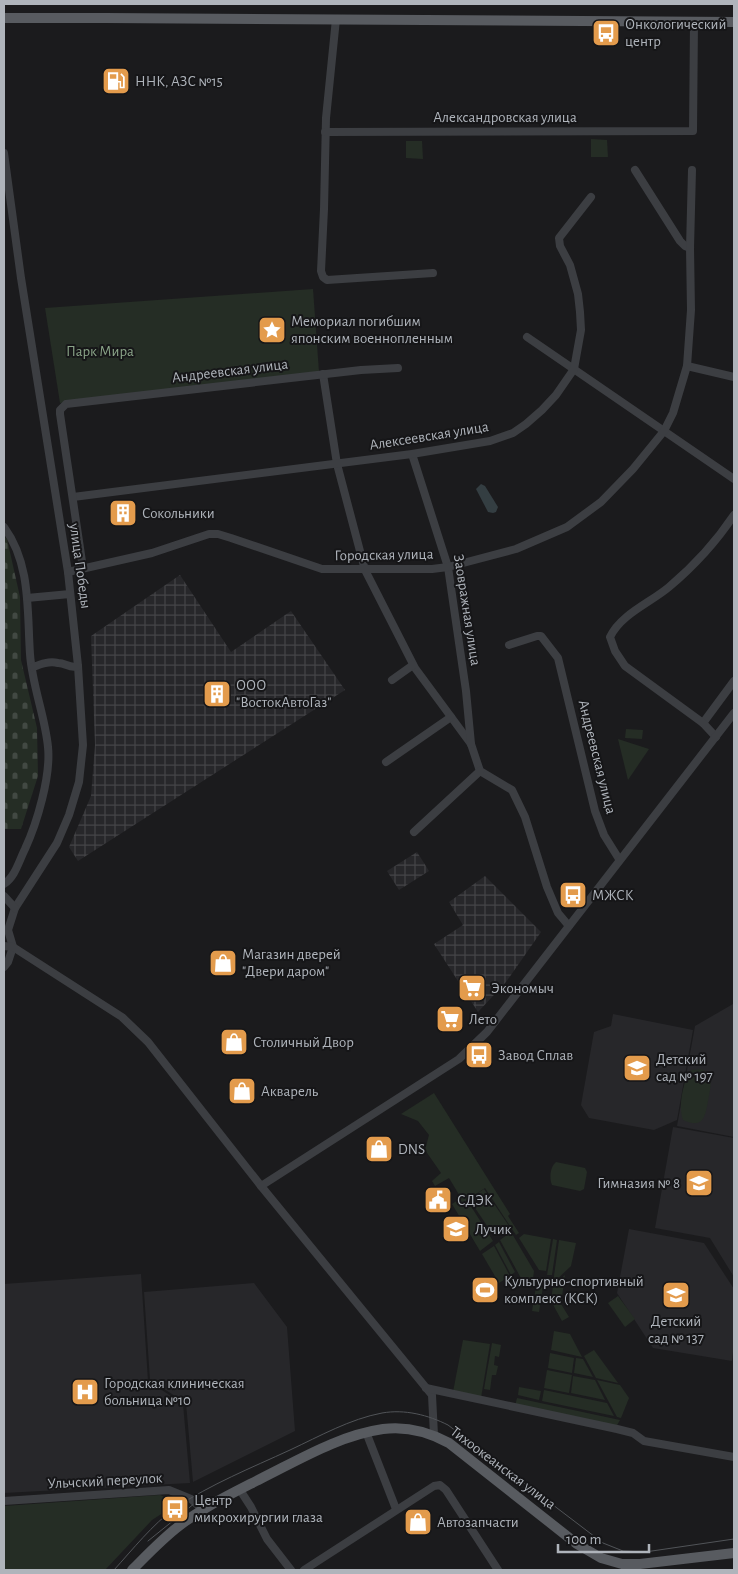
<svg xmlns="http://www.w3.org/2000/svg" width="738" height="1574" font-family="'Alegreya Sans',sans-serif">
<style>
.built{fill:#27272a}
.industrial{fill:url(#industrial-grid)}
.green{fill:#252d25}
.cemetery{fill:url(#cemetery-stones)}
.water{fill:#343e42}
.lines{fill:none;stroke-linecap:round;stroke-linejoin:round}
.minor{stroke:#3c3e42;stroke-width:8}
.major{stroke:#585b60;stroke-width:10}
.tram{stroke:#515458;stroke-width:1}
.labels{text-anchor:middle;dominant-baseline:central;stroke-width:4;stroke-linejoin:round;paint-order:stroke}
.poi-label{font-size:15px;fill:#afb4bb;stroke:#161618;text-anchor:start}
.street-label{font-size:15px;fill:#afb4bb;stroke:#161618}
.park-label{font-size:15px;fill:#8aa488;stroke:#161618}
</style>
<defs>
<pattern id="industrial-grid" width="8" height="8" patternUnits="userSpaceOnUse" patternTransform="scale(1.25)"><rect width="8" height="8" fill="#27272a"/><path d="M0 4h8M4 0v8" fill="none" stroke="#444447"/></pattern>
<pattern id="cemetery-stones" width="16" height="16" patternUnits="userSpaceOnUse" patternTransform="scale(1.25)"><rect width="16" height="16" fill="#252d25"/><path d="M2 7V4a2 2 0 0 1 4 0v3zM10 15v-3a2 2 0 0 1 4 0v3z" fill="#424943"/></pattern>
</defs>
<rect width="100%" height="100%" fill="#1b1b1d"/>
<g class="built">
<polygon points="734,997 734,1137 677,1126 695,1026 733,1004"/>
<polygon points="613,1014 693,1030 677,1120 654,1130 589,1118 581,1105 594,1032 611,1026"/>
<polygon points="673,1127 734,1138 734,1277 710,1238 655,1228"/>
<polygon points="629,1229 704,1243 734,1289 734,1344 732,1361 653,1348 617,1293"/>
<polygon points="141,1274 148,1381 183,1404 190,1483 4,1493 4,1284"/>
<polygon points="254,1283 287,1327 295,1431 193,1482 186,1403 150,1380 144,1292"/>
</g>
<g class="industrial">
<polygon points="180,575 231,652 291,611 345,690 78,861 69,847 91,796 95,745 91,636"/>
<polygon points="417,852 429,871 399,890 387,871"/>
<polygon points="485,876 541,932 506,982 478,1012 434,944 463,925 449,902"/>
</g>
<g class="green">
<polygon points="591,139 607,140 608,157 591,157"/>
<polygon points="406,141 422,141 423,159 406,158"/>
<polygon points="313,289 319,372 60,403 45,308"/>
<polygon points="626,729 643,730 642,739 625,738"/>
<polygon points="618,739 649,749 628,780"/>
<path d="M701 1069 709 1073C712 1083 710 1091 708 1101 705 1118 703 1129 683 1120 678 1106 683 1082 691 1070Z"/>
<polygon points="434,1093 510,1214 508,1216 519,1233 516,1235 485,1188 467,1200 493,1241 480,1251 452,1204 461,1198 449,1178 435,1186 432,1181 441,1173 425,1150 429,1135 418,1121 401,1114"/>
<path d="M556 1162 585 1168 587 1172 584 1189 580 1191 552 1185C549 1178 550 1167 556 1162Z"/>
<polygon points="484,1189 509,1226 494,1236 469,1199"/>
<polygon points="511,1232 534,1271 532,1286 521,1284 522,1280 500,1240"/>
<polygon points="524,1234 551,1239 546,1271 539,1270 519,1238"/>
<polygon points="553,1239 557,1240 552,1275 547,1275"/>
<polygon points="559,1240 576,1243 571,1266 553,1283"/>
<polygon points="499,1242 515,1272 511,1275 495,1245"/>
<polygon points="494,1246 510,1276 499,1283 482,1254"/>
<polygon points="565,1275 561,1304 569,1317 562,1321 551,1301 553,1286"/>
<polygon points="536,1286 543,1287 539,1312 532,1311"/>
<polygon points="618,1296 635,1319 625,1327 608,1303"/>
<polygon points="554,1331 570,1334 582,1357 551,1350"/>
<polygon points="463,1340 490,1344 481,1398 453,1392"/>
<polygon points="492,1343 501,1345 499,1357 495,1356 494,1365 498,1366 496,1375 492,1375 490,1390 484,1389"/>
<polygon points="594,1350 618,1383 596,1378 584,1356"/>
<polygon points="550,1353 574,1358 572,1373 548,1368"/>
<polygon points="576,1358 583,1359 593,1377 574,1373"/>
<polygon points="547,1370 572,1375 569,1393 544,1388"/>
<polygon points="573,1376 595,1380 605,1400 571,1393"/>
<polygon points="597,1380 620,1385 629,1398 621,1418 617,1417"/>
<polygon points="519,1387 541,1391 539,1400 518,1395"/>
<polygon points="544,1390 607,1403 614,1416 542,1401"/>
<polygon points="517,1398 620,1420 616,1427 515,1406"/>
<polygon points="160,1495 178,1503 152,1520 105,1570 4,1570 4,1506"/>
</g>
<polygon class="cemetery" points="4,536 7,539 20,597 21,660 37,728 38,776 21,829 4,829"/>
<polygon class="water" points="481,484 485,486 498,507 496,512 493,513 488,512 476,489"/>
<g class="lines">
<g class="minor">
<polyline points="336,19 326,118 324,209 321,271 323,277 327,280 433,273"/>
<polyline points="325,132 693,131 694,22"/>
<polyline points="4,153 21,278 68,572 78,666 83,745 79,782 69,815 57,843 15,908 8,930 13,947 8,962 4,967"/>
<polyline points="635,170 680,241 685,246 690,248"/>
<polyline points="527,337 734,479"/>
<polyline points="687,366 734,377"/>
<polyline points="323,374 337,464 365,570 415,668 471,744 480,771 512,790 525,817 547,887 558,913 569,926"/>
<polyline points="412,454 448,567 466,691 471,744"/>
<polyline points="73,497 412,454 490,441 513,433 526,424 542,410 556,395 574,369 581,330 580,312 578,294 570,265 560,246 559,238 591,197"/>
<path d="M4 527C31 564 27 610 30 654 32 685 45 716 48 747 51 776 37 823 25 849 19 861 15 877 4 884"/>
<polyline points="83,568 60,414 60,410 66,404 361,370 398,368"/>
<polyline points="68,572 152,553 209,534 218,534 231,538 322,569 432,569 448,567 516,549 567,527 601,502 633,469 664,431 673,413 687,366 691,310 690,248 692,170"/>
<polyline points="27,598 70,594"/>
<polyline points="509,645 537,636 541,636 558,658 595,811 604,835 619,859"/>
<path d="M33 667C41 664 49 661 58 663 66 663 70 669 78 666"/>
<polyline points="392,680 413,665"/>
<polyline points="703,723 734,681"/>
<path d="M716 737 703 723 625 666 615 651 610 637C621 614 650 603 669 587 694 566 716 542 734 515"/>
<polyline points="386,762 451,717"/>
<polyline points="414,832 480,771"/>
<polyline points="4,896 15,908"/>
<polyline points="4,946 13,947 122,1017 148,1042 261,1186 432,1395 434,1435"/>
<polyline points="261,1186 459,1059 487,1032 734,713"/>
<polyline points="426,1388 617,1429 633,1433 644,1441 734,1457"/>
<polyline points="366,1432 396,1509"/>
<polyline points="240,1490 251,1507 267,1539 291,1570"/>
<polyline points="4,1501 169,1490 191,1499 202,1509"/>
<polyline points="304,1570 434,1486 440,1485 446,1490 498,1570"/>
</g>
<g class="major">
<polyline points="4,18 105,18 734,22"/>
<path d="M132 1570C147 1555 162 1539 179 1526 205 1506 235 1492 264 1477 302 1458 341 1435 383 1429 406 1426 429 1432 449 1443L577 1544 601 1558 622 1564H640L734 1553"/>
</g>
<g class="tram">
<polyline points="148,1541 195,1503"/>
<path d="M114 1570C133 1549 152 1525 175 1508 211 1484 251 1468 290 1450 320 1436 350 1419 382 1413 405 1409 428 1415 448 1425L603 1543 623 1551 645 1552 734 1539"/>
</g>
</g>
<defs>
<symbol id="bus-square" viewBox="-11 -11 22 22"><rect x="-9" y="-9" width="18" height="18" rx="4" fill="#e39b4c" stroke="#161618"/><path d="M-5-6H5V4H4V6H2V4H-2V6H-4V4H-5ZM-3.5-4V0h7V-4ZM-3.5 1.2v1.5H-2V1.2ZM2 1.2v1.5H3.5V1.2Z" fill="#fff"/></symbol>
<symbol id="fuel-square" viewBox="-11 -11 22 22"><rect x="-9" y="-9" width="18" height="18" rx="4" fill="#e39b4c" stroke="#161618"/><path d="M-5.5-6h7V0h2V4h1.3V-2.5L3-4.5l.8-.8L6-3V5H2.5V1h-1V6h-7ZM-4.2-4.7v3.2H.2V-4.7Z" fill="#fff"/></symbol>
<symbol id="sight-square" viewBox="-11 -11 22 22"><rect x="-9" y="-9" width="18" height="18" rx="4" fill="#e39b4c" stroke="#161618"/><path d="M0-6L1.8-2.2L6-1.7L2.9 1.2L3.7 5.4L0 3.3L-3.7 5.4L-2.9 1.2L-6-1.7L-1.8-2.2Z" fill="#fff"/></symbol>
<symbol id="building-square" viewBox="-11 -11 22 22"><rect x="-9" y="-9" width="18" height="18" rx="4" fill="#e39b4c" stroke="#161618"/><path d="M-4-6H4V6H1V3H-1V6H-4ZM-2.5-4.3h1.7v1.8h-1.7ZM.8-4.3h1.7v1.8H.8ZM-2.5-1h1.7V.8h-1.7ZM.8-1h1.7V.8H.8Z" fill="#fff"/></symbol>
<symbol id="shop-square" viewBox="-11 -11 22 22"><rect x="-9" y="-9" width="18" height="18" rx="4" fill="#e39b4c" stroke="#161618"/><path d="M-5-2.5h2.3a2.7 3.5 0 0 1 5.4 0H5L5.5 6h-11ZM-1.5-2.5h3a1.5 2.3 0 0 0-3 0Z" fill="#fff"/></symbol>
<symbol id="supermarket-square" viewBox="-11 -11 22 22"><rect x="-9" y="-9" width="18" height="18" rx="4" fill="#e39b4c" stroke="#161618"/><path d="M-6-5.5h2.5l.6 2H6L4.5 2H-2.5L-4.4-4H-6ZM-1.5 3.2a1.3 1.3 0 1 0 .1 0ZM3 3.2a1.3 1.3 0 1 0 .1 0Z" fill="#fff"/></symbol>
<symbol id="school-square" viewBox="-11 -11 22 22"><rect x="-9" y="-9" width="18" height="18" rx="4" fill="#e39b4c" stroke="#161618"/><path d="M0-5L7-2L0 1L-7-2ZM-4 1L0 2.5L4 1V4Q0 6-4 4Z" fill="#fff"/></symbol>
<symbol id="civic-square" viewBox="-11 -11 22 22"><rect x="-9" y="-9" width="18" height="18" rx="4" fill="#e39b4c" stroke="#161618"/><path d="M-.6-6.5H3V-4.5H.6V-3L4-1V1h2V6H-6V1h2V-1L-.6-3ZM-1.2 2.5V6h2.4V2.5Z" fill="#fff"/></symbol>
<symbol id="stadium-square" viewBox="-11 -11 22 22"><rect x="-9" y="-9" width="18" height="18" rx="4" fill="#e39b4c" stroke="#161618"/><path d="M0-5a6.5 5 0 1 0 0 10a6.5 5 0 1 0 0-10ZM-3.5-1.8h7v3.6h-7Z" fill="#fff"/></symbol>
<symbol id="hospital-square" viewBox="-11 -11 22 22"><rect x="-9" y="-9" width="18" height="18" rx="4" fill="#e39b4c" stroke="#161618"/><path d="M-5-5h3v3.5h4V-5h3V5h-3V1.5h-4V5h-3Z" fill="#fff"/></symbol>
</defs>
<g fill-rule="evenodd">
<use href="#bus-square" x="590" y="17" width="32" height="32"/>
<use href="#fuel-square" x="100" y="65" width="32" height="32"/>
<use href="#sight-square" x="256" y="314" width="32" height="32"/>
<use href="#building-square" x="107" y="497" width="32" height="32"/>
<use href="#building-square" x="201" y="678" width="32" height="32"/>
<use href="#bus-square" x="557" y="879" width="32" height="32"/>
<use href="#shop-square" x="207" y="947" width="32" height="32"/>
<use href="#supermarket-square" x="456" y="972" width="32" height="32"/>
<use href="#supermarket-square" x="434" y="1003" width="32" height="32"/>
<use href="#shop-square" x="218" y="1026" width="32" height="32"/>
<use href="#bus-square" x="463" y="1039" width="32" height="32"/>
<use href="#school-square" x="621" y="1052" width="32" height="32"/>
<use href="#shop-square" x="226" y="1075" width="32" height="32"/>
<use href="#shop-square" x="363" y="1133" width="32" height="32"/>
<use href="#school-square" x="683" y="1167" width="32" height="32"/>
<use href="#civic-square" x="422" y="1184" width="32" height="32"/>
<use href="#school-square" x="440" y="1213" width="32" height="32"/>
<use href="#stadium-square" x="469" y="1274" width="32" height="32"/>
<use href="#school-square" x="660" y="1279" width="32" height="32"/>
<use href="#hospital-square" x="69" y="1376" width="32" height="32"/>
<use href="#bus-square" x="159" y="1493" width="32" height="32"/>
<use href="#shop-square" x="402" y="1506" width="32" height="32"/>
</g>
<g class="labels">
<g class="poi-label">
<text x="625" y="24">Онкологический<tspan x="625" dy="17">центр</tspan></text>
<text x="135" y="81">ННК, АЗС №15</text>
<text x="291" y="321">Мемориал погибшим<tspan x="291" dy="17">японским военнопленным</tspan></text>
<text x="142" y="513">Сокольники</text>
<text x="236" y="685">ООО<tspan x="236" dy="17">"ВостокАвтоГаз"</tspan></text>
<text x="592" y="895">МЖСК</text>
<text x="242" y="954">Магазин дверей<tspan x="242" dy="17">"Двери даром"</tspan></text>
<text x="491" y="988">Экономыч</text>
<text x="469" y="1019">Лето</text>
<text x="253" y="1042">Столичный Двор</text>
<text x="498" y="1055">Завод Сплав</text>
<text x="656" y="1059">Детский<tspan x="656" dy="17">сад № 197</tspan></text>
<text x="261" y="1091">Акварель</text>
<text x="398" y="1149">DNS</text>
<text x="680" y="1183" text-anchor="end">Гимназия № 8</text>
<text x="457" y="1200">СДЭК</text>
<text x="475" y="1229">Лучик</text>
<text x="504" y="1281">Культурно-спортивный<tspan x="504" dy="17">комплекс (КСК)</tspan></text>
<text x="676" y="1321" text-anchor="middle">Детский<tspan x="676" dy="17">сад № 137</tspan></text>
<text x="104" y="1383">Городская клиническая<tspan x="104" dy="17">больница №10</tspan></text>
<text x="194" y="1500">Центр<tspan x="194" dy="17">микрохирургии глаза</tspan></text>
<text x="437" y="1522">Автозапчасти</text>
</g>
<g class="street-label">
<text x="505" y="117">Александровская улица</text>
<text transform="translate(230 371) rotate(-7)">Андреевская улица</text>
<text transform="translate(429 436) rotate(-9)">Алексеевская улица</text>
<text transform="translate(384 555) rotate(-1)">Городская улица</text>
<text transform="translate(80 566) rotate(82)">улица Победы</text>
<text transform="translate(467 610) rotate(81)">Заовражная улица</text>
<text transform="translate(597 757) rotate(76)">Андреевская улица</text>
<text transform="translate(503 1468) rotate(37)">Тихоокеанская улица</text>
<text transform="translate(105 1481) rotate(-3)">Ульчский переулок</text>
</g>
<g class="park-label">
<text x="100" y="351">Парк Мира</text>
</g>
</g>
<rect width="738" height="1574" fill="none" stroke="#afb4bb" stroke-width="10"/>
<path d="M558 1544v8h91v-8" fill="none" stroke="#afb4bb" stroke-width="2.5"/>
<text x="566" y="1544" font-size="15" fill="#afb4bb" stroke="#161618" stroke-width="4" paint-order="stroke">100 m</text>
</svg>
